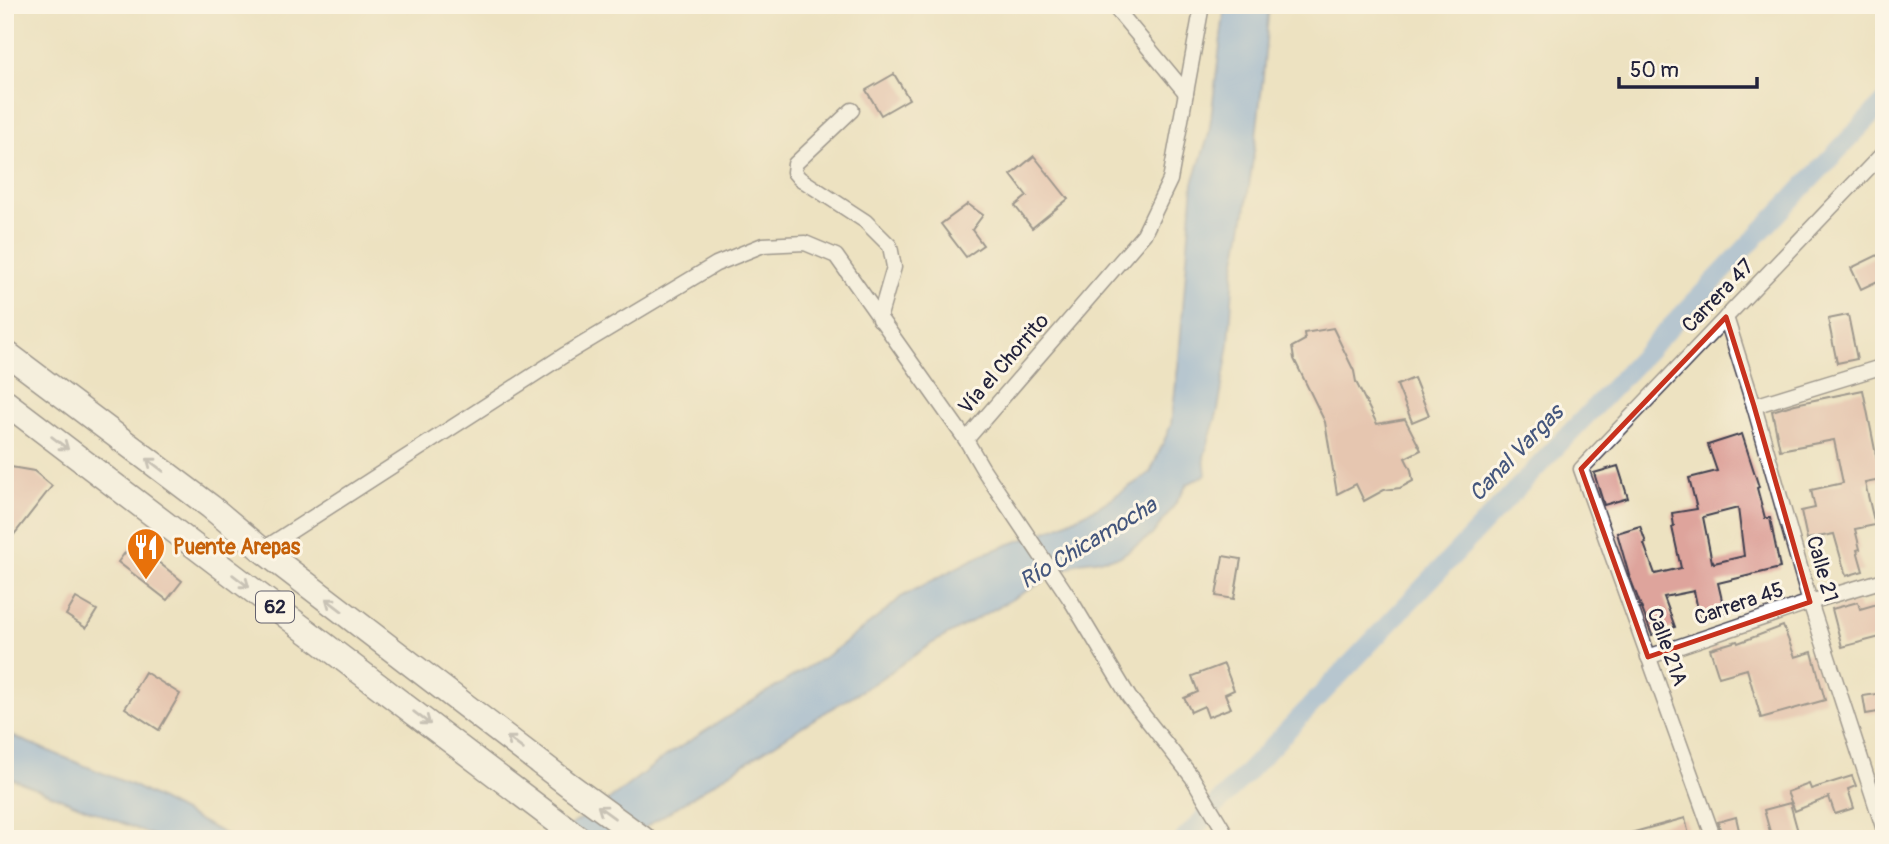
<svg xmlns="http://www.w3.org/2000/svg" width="1889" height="844" font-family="Pangolin,sans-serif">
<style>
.water{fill:#76a5df;stroke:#4c648d;stroke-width:2}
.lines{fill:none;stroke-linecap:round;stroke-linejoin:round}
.canal{stroke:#76a5df;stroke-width:19}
.building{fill:#dea49c;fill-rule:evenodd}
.minor-casing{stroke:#403f4f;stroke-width:17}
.trunk-casing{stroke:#403f4f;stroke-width:27}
.minor{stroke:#fff;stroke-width:14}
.trunk{stroke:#fff;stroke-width:24}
.oneway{stroke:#9c9ca7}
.marked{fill:none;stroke:#c8321e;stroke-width:5;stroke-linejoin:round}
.labels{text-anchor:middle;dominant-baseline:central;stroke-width:6;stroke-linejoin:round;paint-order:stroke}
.shield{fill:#fcf5e5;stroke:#63616e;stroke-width:2}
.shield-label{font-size:19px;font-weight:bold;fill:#22223b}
.street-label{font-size:21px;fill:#22223b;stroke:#fcf5e5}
.food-label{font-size:21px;font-weight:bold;fill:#c56008;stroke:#fcf5e5;text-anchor:start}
.water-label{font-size:23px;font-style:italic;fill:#44567d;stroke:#fcf5e5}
</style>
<rect width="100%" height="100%" fill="#fcf5e5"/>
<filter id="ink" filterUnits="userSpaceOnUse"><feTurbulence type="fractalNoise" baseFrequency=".0143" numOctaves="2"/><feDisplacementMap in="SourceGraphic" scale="14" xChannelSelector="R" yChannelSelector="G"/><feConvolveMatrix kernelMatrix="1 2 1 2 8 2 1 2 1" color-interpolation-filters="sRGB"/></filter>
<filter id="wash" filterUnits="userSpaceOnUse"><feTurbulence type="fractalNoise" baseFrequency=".00686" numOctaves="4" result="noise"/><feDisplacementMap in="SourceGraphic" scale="28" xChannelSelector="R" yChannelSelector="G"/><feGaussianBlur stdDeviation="1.57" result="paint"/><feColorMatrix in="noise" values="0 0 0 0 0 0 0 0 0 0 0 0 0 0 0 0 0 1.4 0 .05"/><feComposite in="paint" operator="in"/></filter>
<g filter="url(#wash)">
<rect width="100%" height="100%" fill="#ede2c1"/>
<g class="water">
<polygon points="1225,5 1269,5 1263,77 1255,145 1245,213 1234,271 1229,345 1218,410 1204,457 1206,475 1187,484 1174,506 1152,535 1119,557 1079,562 931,644 874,683 801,727 627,839 549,839 604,804 663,758 757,698 831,653 886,611 901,597 983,554 1057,527 1098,507 1150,473 1171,425 1179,358 1193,183 1209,134"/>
<polygon points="5,733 134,786 234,839 162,839 5,776"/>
</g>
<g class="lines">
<polyline class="canal" points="1184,839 1884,102"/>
</g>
<g id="blocks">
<g class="building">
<polygon points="894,74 909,99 881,115 866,90"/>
<polygon points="1034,156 1068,199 1032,228 1015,206 1027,196 1011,175"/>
<polygon points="968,204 983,215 972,230 983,245 966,257 941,224"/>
<polygon points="1884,252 1884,278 1861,289 1851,268"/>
<polygon points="1848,315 1857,359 1837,363 1828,319"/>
<polygon points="1333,328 1354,371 1356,382 1377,424 1405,419 1421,450 1405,458 1411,470 1413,481 1400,488 1384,490 1364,501 1356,484 1337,494 1325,422 1294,359 1292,347 1305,340 1304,333"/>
<polygon points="1414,378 1429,415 1412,422 1397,385"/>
<polygon points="1863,390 1881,480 1865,483 1875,525 1855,529 1860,549 1857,550 1863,571 1846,576 1834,534 1807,539 1801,511 1815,508 1811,490 1843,483 1834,440 1780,450 1772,411 1795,404"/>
<path d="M1742 434 1759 487 1757 488 1765 518H1770L1780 568 1718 583 1725 613 1700 619 1694 591 1664 597 1675 627 1652 635 1629 575 1617 533 1640 526 1646 543 1644 544 1655 574 1681 568 1672 527 1674 526 1672 513 1697 509 1689 478 1717 471 1708 445ZM1738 508 1744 556 1714 563 1713 561 1712 562 1703 517Z"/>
<polygon points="5,466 34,471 52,486 5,546"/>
<polygon points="1618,466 1628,498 1604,505 1594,473"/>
<polygon points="133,542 182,581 167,600 118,562"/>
<polygon points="1223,556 1241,559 1234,599 1216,596"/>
<polygon points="76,598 97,610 86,628 66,615"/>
<polygon points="1858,602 1860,609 1884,602 1884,636 1842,647 1832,609"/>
<polygon points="1783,626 1795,657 1812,652 1825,700 1761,718 1747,669 1719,677 1710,649 1737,641 1738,643"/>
<polygon points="1224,664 1234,690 1225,694 1231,708 1208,717 1204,706 1191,712 1184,698 1198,692 1192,676"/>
<polygon points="145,672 180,694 159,730 125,708 137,690 135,689"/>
<polygon points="1884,693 1884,711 1866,714 1863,696"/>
<polygon points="1852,776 1856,786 1848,789 1854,808 1835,814 1829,797 1795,811 1787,792 1809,784 1811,789"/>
<polygon points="1790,803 1800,839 1772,839 1764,810"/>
<polygon points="1736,817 1741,839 1723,839 1718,822"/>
<polygon points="1685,818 1690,839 1628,839 1627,834"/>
</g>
</g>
</g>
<g filter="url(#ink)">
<use href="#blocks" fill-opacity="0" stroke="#403f4f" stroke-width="2"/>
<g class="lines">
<defs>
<g id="minor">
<polyline points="1113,5 1186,93"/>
<polyline points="1202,5 1170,180 1144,234 966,440 983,469 1070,599 1129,697 1192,777 1223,829 1226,839"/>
<polyline points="852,110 795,164 794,172 799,178 865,221 890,246 894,267 879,319"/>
<polyline points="1726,317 1754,406 1810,602 1884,830"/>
<polyline points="1754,406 1884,366"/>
<polyline points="262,550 566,354 716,264 763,245 805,243 836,256 966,440"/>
<polyline points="1648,657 1810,602 1884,580"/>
<polyline points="1714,839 1581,469 1884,152"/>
</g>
<g id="trunk">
<polyline points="5,352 211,507 262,550 569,785 643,839"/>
<polyline points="5,402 580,839"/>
</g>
</defs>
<use href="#minor" class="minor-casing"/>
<use href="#trunk" class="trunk-casing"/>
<use href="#minor" class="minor"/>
<use href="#trunk" class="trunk"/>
</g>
<defs><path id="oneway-shaft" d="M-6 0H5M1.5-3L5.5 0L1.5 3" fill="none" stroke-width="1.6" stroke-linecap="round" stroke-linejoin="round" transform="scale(1.75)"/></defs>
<g class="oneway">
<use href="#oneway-shaft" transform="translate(60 443) rotate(37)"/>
<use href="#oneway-shaft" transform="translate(155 465) rotate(-143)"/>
<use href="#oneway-shaft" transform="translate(241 581) rotate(37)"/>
<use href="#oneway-shaft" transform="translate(334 605) rotate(-143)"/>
<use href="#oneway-shaft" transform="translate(422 718) rotate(37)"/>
<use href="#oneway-shaft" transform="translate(515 743) rotate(-143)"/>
<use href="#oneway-shaft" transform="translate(606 812) rotate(-144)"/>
</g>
</g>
<path d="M0 0H1889V844H0ZM1726 317 1754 406 1810 602 1648 657 1581 469Z" fill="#ede2c1" fill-opacity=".55" fill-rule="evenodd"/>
<path class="marked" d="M1726 317 1754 406 1810 602 1648 657 1581 469Z"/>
<defs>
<symbol id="restaurant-pin" viewBox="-11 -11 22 30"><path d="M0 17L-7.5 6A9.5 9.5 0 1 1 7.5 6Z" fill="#e8710a" stroke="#fcf5e5"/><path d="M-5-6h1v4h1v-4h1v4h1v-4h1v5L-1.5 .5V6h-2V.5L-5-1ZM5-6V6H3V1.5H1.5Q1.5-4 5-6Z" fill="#fff"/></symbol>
</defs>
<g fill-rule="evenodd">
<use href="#restaurant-pin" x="124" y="525" width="44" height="60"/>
</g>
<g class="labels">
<rect class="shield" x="256" y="591.5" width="38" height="31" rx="5"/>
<g class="shield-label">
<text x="275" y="607">62</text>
</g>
<g class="street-label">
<text transform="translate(1718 296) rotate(-46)">Carrera 47</text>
<text transform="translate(1004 364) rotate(-49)">Vía el Chorrito</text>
<text transform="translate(1822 569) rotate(74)">Calle 21</text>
<text transform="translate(1739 604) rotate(-19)">Carrera 45</text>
<text transform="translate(1667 647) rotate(70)">Calle 21A</text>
</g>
<g class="food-label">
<text x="173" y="547">Puente Arepas</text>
</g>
<g class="water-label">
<text transform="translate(1516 453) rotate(-46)">Canal Vargas</text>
<text transform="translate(1088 543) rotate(-31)">Río Chicamocha</text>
</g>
</g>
<rect width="1889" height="844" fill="none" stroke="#fcf5e5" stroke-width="28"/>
<path d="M1619 77v10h138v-10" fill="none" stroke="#22223b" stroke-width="3.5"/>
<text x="1630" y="77" font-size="21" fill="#22223b" stroke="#fcf5e5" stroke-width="5" paint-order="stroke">50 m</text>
</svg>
